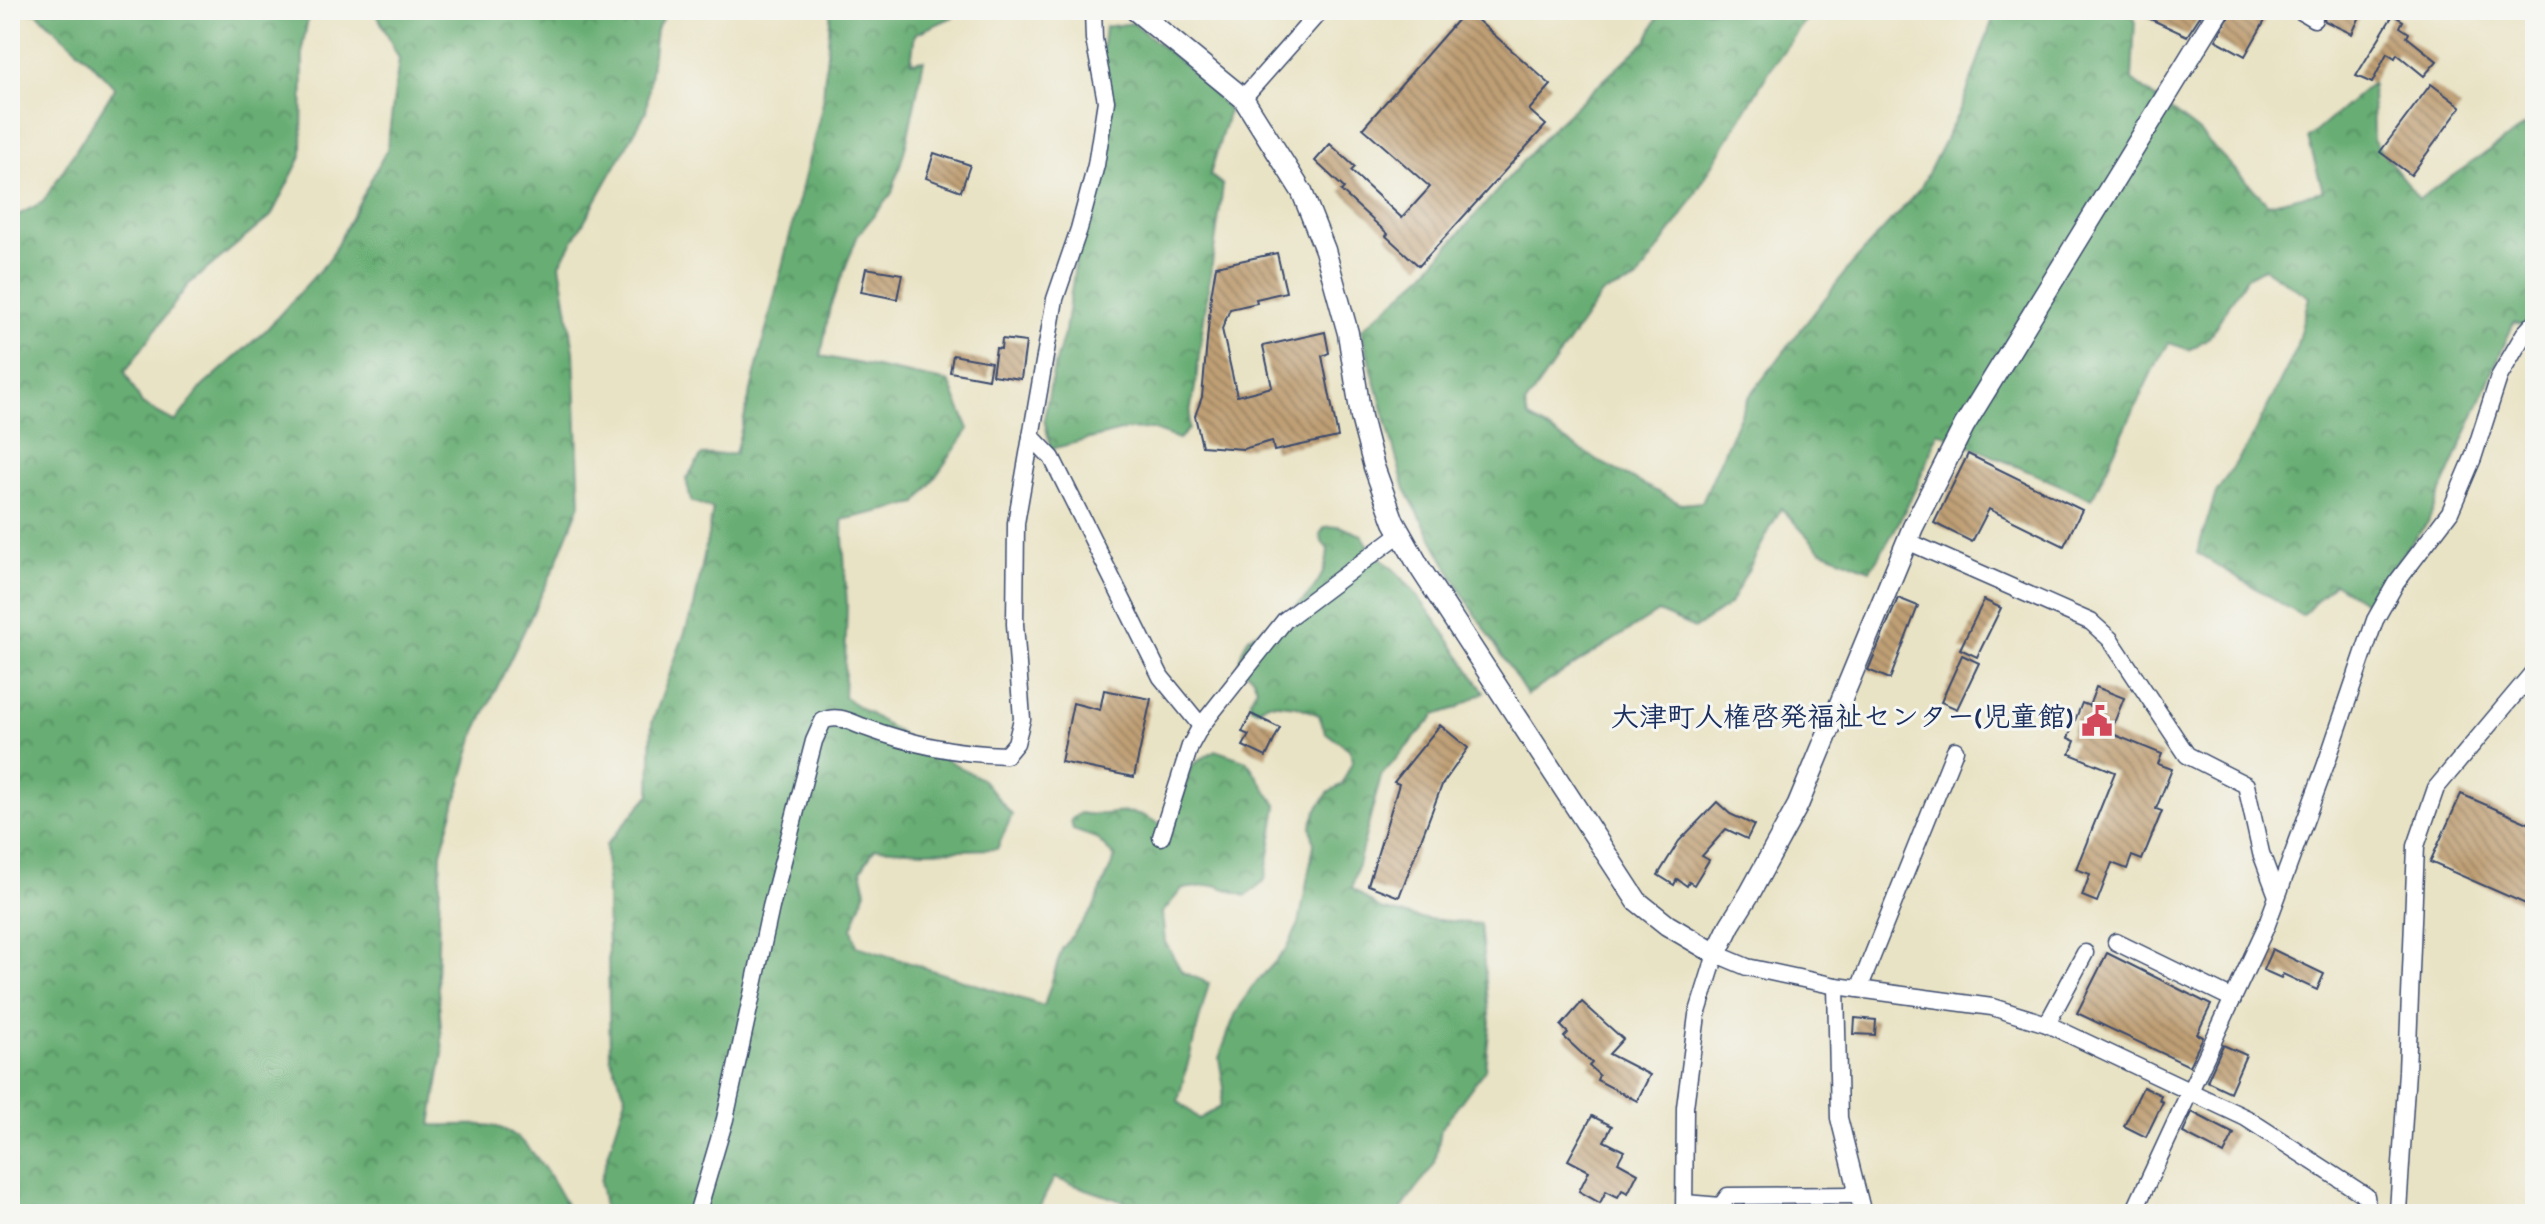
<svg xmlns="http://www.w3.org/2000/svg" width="2545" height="1224" font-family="Dekko,'Klee One',sans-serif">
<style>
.forest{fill:url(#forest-crowns);stroke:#416e68;stroke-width:2}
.building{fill:url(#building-back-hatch)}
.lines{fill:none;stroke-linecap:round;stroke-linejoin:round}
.minor-casing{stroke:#3a4a6d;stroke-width:19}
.tertiary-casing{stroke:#3a4a6d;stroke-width:23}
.minor{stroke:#fff;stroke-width:16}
.tertiary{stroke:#fff;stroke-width:20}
.labels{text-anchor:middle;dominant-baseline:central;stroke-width:6;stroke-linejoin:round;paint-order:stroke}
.poi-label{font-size:28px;font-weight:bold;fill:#1b2f5e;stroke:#f6f6f2;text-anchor:end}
</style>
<defs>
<pattern id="forest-crowns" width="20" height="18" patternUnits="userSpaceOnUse" patternTransform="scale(2)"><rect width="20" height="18" fill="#67ad73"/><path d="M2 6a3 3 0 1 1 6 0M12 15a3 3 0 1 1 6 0" fill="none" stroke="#548d62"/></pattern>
<pattern id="building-back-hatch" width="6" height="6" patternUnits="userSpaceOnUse" patternTransform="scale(2)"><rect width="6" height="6" fill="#bf9f74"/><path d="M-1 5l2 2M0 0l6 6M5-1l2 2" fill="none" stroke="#9a8262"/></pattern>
</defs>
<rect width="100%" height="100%" fill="#f6f6f2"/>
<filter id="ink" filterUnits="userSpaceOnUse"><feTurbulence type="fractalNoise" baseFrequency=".0125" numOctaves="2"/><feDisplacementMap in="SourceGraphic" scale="16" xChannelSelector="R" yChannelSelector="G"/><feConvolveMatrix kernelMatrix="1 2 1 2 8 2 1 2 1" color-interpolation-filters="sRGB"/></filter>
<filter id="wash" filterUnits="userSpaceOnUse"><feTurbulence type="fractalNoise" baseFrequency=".006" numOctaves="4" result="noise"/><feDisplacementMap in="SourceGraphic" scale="32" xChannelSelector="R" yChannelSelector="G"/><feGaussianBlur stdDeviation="1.8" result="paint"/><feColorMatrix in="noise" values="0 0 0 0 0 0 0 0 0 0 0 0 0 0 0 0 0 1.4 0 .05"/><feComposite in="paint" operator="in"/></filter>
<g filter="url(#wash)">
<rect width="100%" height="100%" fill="#e9e3c5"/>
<g class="forest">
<path d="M10 10H310L303 44 302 155 271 216 188 285 125 372 142 404 175 422 203 386 266 330 329 260 387 149 399 59 375 10H668L656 30 646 112 560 264 574 351 580 504 556 564 476 731 441 853 437 976 443 1054 431 1125C451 1126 482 1122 500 1128 530 1137 557 1187 571 1214H10V219L43 202 115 88 89 60 37 13Z"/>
<path d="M831 10H958L953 17 915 34 911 62 924 60 906 145 892 193 858 235 830 307 821 356 949 382 969 429 917 503 842 520 847 605 844 697 903 735 983 780 1012 815 997 849 925 851 875 848 861 870 866 891 852 928 857 946 1044 1006 1062 949 1093 909 1115 857 1096 838 1073 830 1071 820 1080 813C1100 818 1119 809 1138 814 1153 818 1157 826 1174 827L1191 766 1215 750 1247 761 1277 806 1265 880 1246 896 1215 885 1182 889 1162 913 1165 942 1182 972 1209 983 1178 1101 1199 1119 1220 1107 1224 1088 1219 1058 1235 1015 1251 988 1286 950 1299 924 1314 844 1311 826 1317 809 1328 793 1342 784 1353 760 1349 749 1325 732 1319 715 1297 706 1268 703 1257 710 1251 707 1250 701 1257 687 1252 676 1239 668C1238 659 1245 640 1252 635 1259 630 1268 627 1275 623 1301 605 1327 582 1328 549L1322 542 1320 534 1325 527 1339 526 1362 535C1372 555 1390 563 1404 580 1434 614 1458 654 1484 692L1457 708 1435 715 1381 776 1352 888 1380 909 1419 918 1480 924 1490 1023 1485 1069 1441 1129 1435 1163 1398 1214H1148V1210L1054 1178 1036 1214H601L604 1209 600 1181 626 1097 610 1057 606 845 650 794 652 723 694 607 713 509 691 501 686 479 702 455 735 454 822 107Z"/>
<path d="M1661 10H1813L1771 68 1682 216 1636 281 1602 294 1525 405 1528 417 1602 463 1681 504 1702 502 1748 398 1851 265 1920 189 1962 106 1996 10H2121L2135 19 2132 80 2198 131 2268 204 2323 191 2308 138 2372 83 2373 140 2419 199 2535 119V330L2514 322 2428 522 2365 602 2334 583 2302 616 2197 553 2216 493 2251 440 2295 352 2309 297 2264 268 2246 278 2209 337 2190 350 2169 343 2154 367 2092 499 1938 432C1921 482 1899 527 1870 570L1821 551 1781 508 1730 604 1695 628 1658 612 1527 695 1462 593 1405 489 1361 330 1421 277 1551 129 1647 40Z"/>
<path d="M1133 23 1187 67 1229 110 1210 175 1223 185C1215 251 1203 315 1196 381 1194 398 1188 412 1189 429L1179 439 1151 429 1125 430 1051 449 1044 419 1053 372 1065 331 1077 252 1102 165 1101 59 1105 27Z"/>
</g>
<g id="blocks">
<g class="building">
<polygon points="1466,10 1551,85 1529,110 1546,125 1419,266 1386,236 1388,234 1341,191 1344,188 1315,161 1330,144 1355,167 1351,171 1402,218 1430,187 1363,128"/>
<polygon points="2131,10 2204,10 2187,36"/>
<polygon points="2232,10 2271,10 2245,56 2216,40"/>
<polygon points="2320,10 2363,10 2352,34 2325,21"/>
<polygon points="2393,15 2403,21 2400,27 2409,33 2407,37 2437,61 2424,76 2397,54 2395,58 2387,53 2372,83 2356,76"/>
<polygon points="2431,84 2461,107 2411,175 2380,152"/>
<polygon points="934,153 970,165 961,191 926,178"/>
<polygon points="1277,253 1286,292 1256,299 1257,303 1230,309 1222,329 1237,396 1272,387 1263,346 1325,332 1329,353 1322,356 1338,437 1274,451 1272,441 1243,449 1202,446 1195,416 1202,397 1211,296 1216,266"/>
<polygon points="866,268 902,274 897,299 861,292"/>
<polygon points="1002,339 1026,342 1021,379 992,375 996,348 1001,349"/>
<polygon points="953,355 991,362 988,379 950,372"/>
<polygon points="1968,454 2082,510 2064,546 1989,509 1972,542 1934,523"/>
<polygon points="1898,598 1918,606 1890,679 1868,670"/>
<polygon points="1984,600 2001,608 1977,657 1960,649"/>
<polygon points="1962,655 1979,663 1957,709 1941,702"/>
<polygon points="2096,687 2124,698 2110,733 2162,754 2158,764 2172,769 2156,809 2162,811 2142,860 2132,856 2127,869 2112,863 2097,902 2082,896 2090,874 2076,869 2115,772 2070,754 2075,741 2068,738 2082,703 2089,706"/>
<polygon points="1104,690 1151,699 1134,777 1061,762 1073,703 1100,710"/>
<polygon points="1251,714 1280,728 1266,757 1243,746 1249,735 1242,732"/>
<polygon points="1440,725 1468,748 1442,785 1399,897 1368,885 1399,784 1394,782"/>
<polygon points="2461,794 2535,826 2535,890 2528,905 2430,862"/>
<polygon points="1717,802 1730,814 1754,825 1747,839 1726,829 1702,856 1709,860 1694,885 1689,882 1687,886 1677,879 1674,885 1658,875 1679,841"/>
<polygon points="2272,949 2324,974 2317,990 2283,974 2281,978 2263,970"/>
<polygon points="2107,953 2211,1005 2197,1034 2203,1037 2189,1066 2077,1013"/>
<polygon points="1582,1002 1623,1039 1609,1054 1650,1075 1637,1101 1597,1080 1599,1075 1589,1066 1592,1063 1564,1037 1568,1033 1561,1026"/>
<polygon points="1855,1018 1876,1020 1875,1035 1854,1034"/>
<polygon points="2223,1045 2246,1055 2230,1092 2207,1081"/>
<polygon points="2143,1087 2161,1095 2159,1100 2163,1102 2146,1137 2124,1126"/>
<polygon points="2192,1112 2234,1134 2224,1154 2183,1133"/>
<polygon points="1592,1116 1612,1126 1604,1141 1624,1151 1618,1162 1638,1173 1628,1193 1622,1190 1618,1197 1606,1191 1600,1203 1579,1191 1589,1171 1568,1160"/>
</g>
</g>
</g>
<g filter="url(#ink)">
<use href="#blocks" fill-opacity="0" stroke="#3a4a6d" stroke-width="2"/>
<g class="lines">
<defs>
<g id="minor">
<polyline points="2299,10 2314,19"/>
<polyline points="1243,98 1321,10"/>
<polyline points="1031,436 1052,458 1161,677 1201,726 1285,620 1401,533"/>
<polyline points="1907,541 2091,622 2110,639 2187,755 2246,785 2261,853 2277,896"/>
<polyline points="1161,837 1190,746 1201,726"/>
<polyline points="2116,942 2233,999"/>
<polyline points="1836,986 1839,1118 1863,1214"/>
<polyline points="1859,989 1955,750"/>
<polyline points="2047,1024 2085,953"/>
<polyline points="1685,1203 1721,1206 1728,1196 1858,1195"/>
<path d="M697 1214 725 1119 771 907 814 741 823 721C837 714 850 722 864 727 910 744 957 754 1006 755L1016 743 1022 719 1015 624 1016 523 1055 299 1079 229 1096 165 1106 101 1094 39 1093 10"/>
<polyline points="1684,1214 1685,1107 1697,1015 1716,954 1747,967 1836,986 1992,1007 2047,1024 2246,1118 2366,1196 2368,1214"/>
<polyline points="2133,1214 2266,927 2326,764 2375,620 2396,583 2450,512 2473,458 2499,377 2524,334 2535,322"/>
<polyline points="2393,1214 2398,1211 2407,1071 2416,846 2436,788 2535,670"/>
</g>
<polyline id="tertiary" points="1135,10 1243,98 1302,192 1325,250 1348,333 1361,417 1374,467 1394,522 1420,568 1637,901 1667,925 1716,954 1730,925 1750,893 1798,805 1913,527 1964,426 2219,10"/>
</defs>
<use href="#minor" class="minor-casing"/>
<use href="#tertiary" class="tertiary-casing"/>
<use href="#minor" class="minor"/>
<use href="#tertiary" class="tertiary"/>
</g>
</g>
<defs>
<symbol id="civic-bare" viewBox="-9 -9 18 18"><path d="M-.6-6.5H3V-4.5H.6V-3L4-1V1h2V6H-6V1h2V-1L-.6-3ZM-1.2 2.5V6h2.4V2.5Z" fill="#d1495b" stroke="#f6f6f2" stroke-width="2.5" paint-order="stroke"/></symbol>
</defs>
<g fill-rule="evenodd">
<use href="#civic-bare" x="2075" y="699" width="44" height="44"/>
</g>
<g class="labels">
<g class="poi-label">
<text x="2073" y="721">大津町人権啓発福祉センター(児童館)</text>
</g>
</g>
<rect width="2545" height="1224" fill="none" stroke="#f6f6f2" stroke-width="40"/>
</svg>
